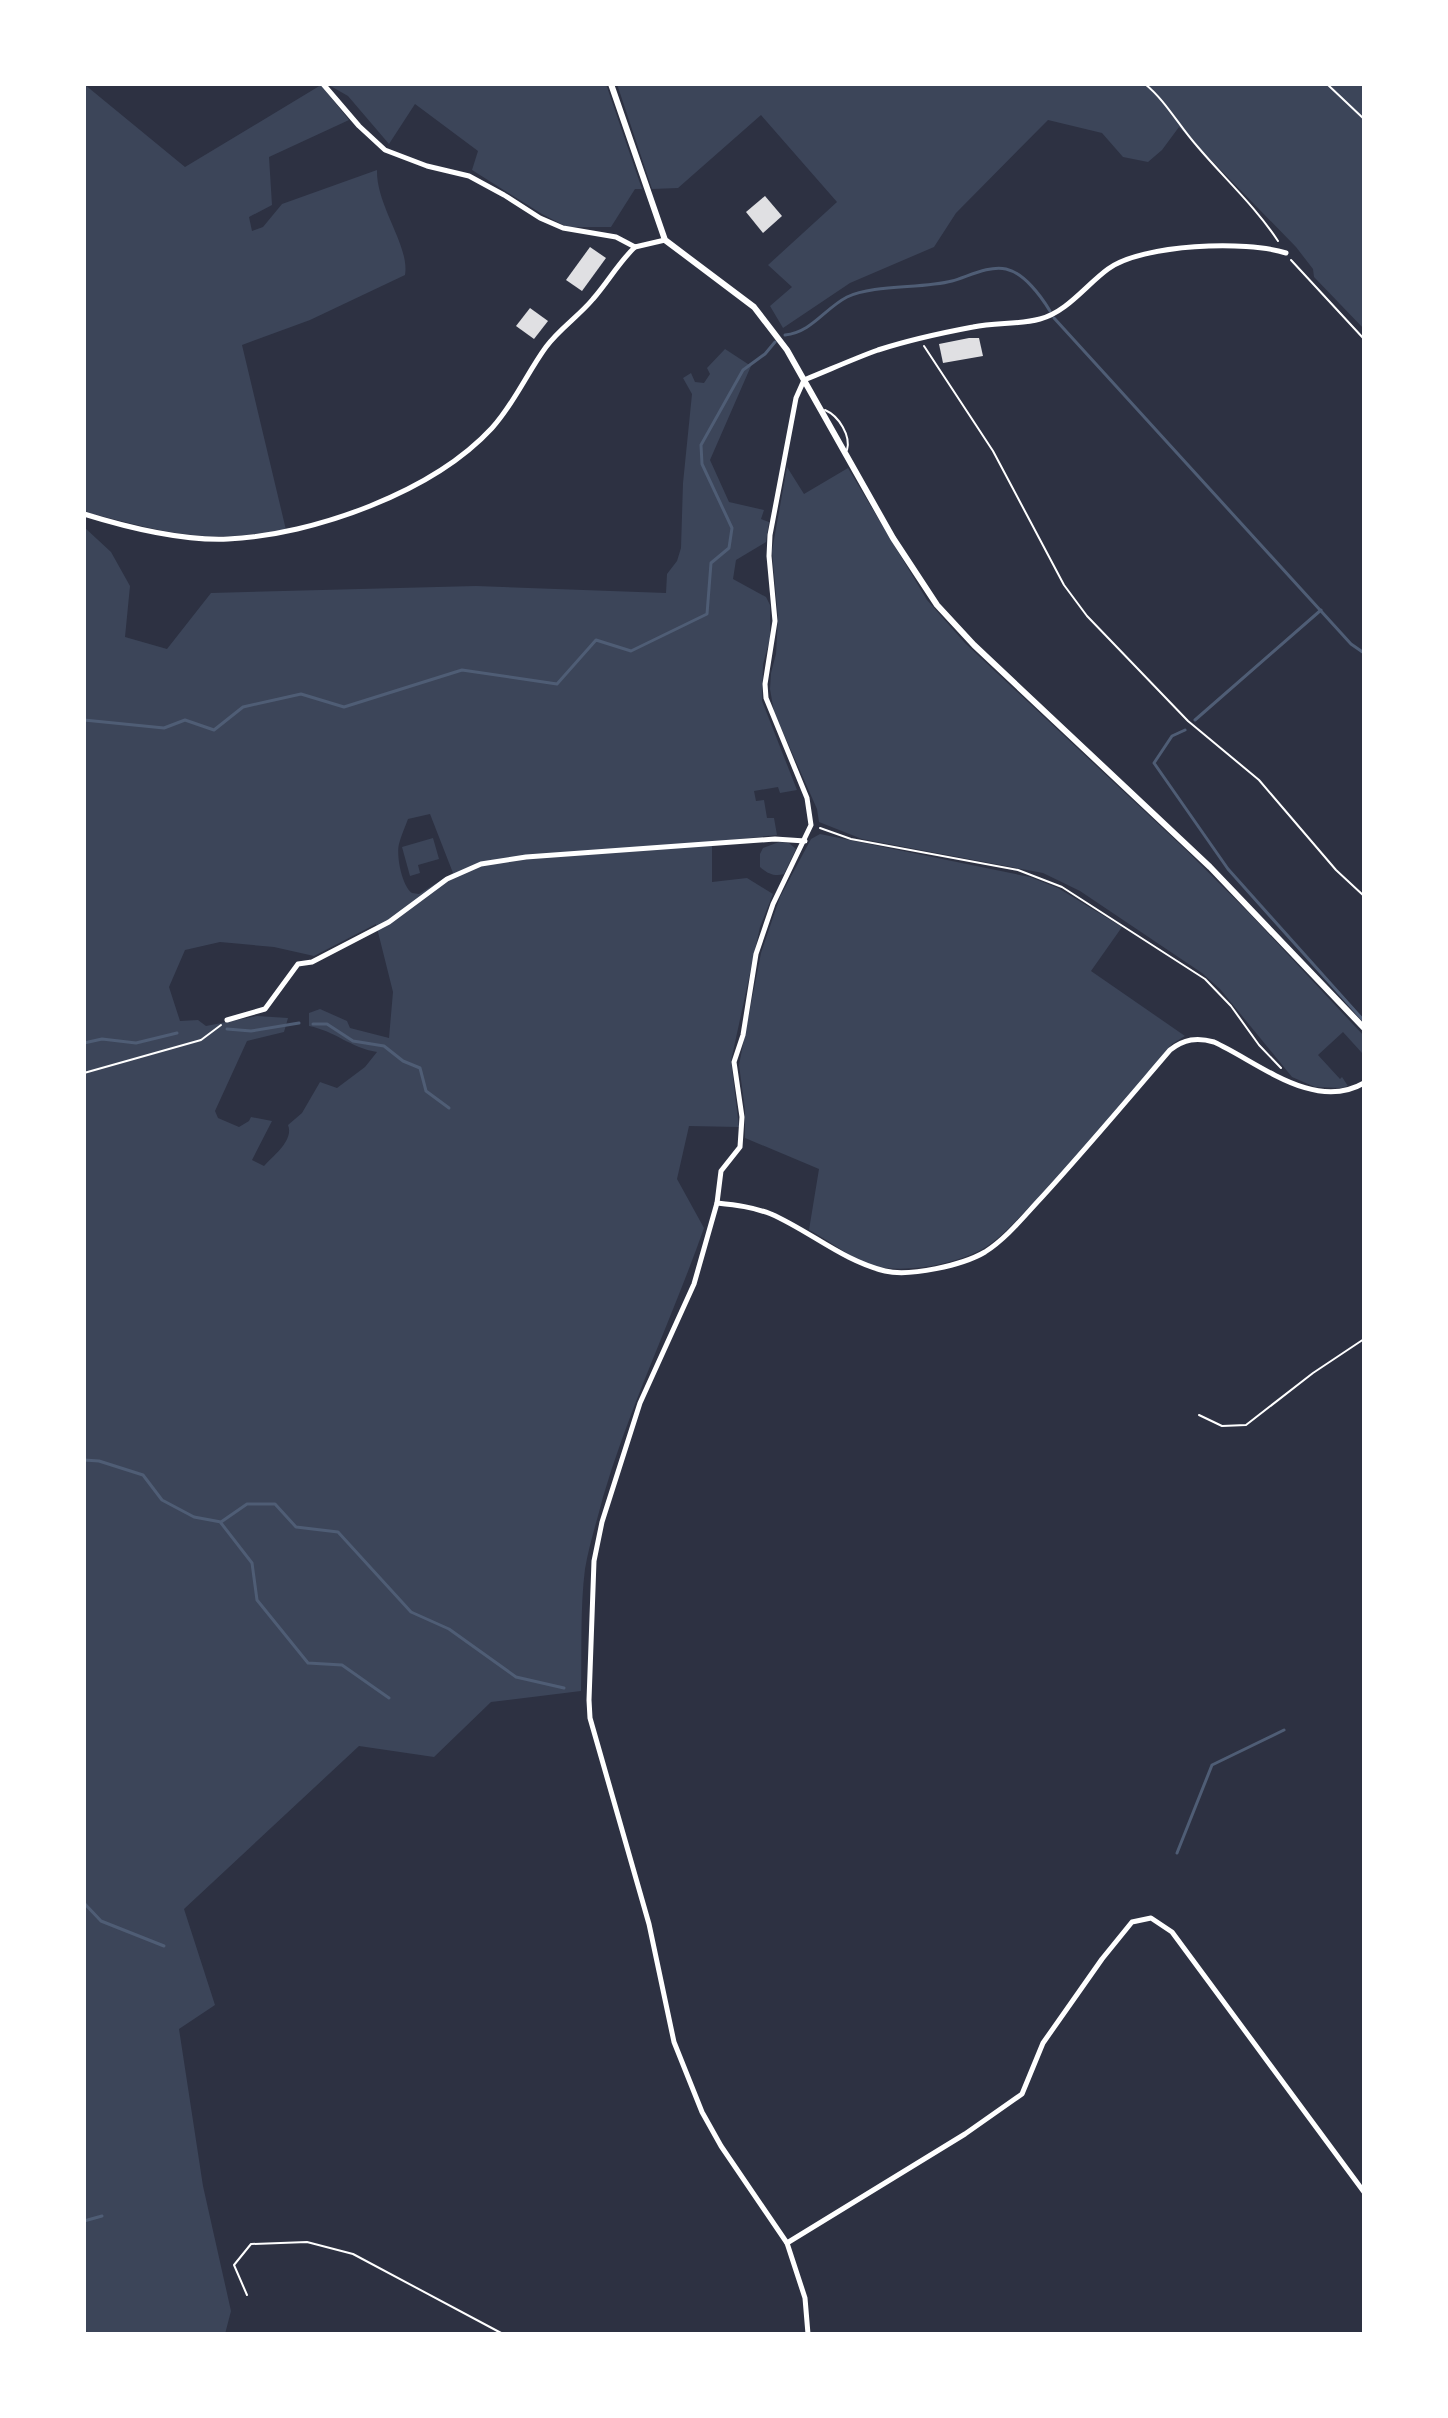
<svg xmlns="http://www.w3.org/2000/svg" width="1448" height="2418" font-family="'PT Serif',serif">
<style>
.green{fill:#3c4559;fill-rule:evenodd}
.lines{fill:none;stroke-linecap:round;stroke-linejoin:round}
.stream{stroke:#4f5d75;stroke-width:3}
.building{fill:#e0e0e3}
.path{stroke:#fff;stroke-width:2}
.service{stroke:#fff;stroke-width:2}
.minor{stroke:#fff;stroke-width:5}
.tertiary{stroke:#fff;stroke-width:6}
</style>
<rect width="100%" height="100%" fill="#2d3142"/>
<g class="green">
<path d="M84 84 185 167 321 85 349 120 269 157 272 205 249 217 252 231 263 227 282 204 377 170C376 206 410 246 405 275L310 320 242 345 286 530C259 534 233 537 205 536 165 534 123 521 84 512Z"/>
<polygon points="327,84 606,84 642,189 635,189 611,227 567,227 542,214 472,170 478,151 415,104 389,144 348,96"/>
<polygon points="617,84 1364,84 1364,329 1314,277 1313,269 1296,247 1179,127 1162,150 1148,162 1123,157 1102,133 1048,120 956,213 934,247 850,283 783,328 770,306 792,287 768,265 837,202 761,115 678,188 652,189"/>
<path d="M725 349 751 366 710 460 729 502 764 510 761 519 769 522 766 542 736 560 733 579 766 597 770 605V639L763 664 762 701 797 790 780 793 778 787 754 791 756 801 764 800 767 818H774L777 835 712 842V882L747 878 773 894 760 927 731 1061 739 1127 689 1126 677 1179 704 1228C672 1319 630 1405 603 1497 597 1521 589 1545 585 1569 580 1608 582 1651 581 1691L491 1702 434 1757 359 1746 184 1909 215 2005 179 2029 203 2186 231 2311 225 2334H84V527L111 552 130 586 125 637 167 649 211 593 476 586 666 593 667 574 677 561 681 548 683 483 692 394 683 378 691 373 695 382 704 383 710 374 707 368ZM430 814 453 873 419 894 412 893C402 886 396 856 399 844 401 836 405 827 408 819ZM376 924 393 992 389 1038 350 1028 347 1021 320 1009 309 1013V1026C335 1031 351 1048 377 1052L365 1067 337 1088 320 1082 302 1113 288 1125C294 1140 274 1155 264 1166L252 1160 272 1121 251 1117 249 1121 239 1127 218 1118 215 1111 247 1041 284 1032 288 1018 257 1016 206 1026 198 1020 180 1021 169 987 185 950 220 942 274 947 314 956Z"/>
<polygon points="787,467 804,494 848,468 927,600 965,643 1186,850 1251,915 1364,1036 1364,1052 1362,1053 1343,1032 1318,1055 1340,1079 1342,1077 1348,1086 1341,1088 1315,1087 1292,1077 1220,989 1202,973 1080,891 1043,873 862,839 819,822 817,809 774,712 770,689 771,673 776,654 778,618 772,551"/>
<path d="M820 834 1030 877 1058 888 1122 927 1091 971 1185 1036 1172 1044C1128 1098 1084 1151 1035 1201 1019 1217 1001 1239 981 1250 953 1264 917 1271 885 1268 859 1265 832 1242 809 1230L819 1169 745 1138V1110L739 1065 761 953 780 897 811 839Z"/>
<polygon points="433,838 439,859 418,865 420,873 410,876 402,847"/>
<path d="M779 842 789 843 796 849 784 874C774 877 767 873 760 867V854L763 848Z"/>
</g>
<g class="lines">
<g class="stream">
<polyline points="1054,318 1351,644 1364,653"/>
<path d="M785 335C812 332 824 309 847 297 874 284 922 289 952 281 967 277 989 265 1006 269 1024 273 1041 296 1050 311"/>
<polyline points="84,720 164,728 185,720 214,730 243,707 301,694 344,707 462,670 557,684 596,640 631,651 707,614 711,563 729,548 732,528 702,464 701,445 743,370 765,354 775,342"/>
<polyline points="1195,720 1321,610"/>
<polyline points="1185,730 1172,736 1154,763 1228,869 1364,1021"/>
<polyline points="313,1024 327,1024 353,1041 384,1046 403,1061 420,1068 426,1091 449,1108"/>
<polyline points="227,1029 251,1031 299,1023"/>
<polyline points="84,1043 102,1039 136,1043 177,1033"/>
<polyline points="84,1460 99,1461 143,1475 162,1500 194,1517 221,1522 247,1504 275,1504 296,1527 338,1532 411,1612 449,1629 516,1677 564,1688"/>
<polyline points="221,1523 252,1563 257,1600 308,1663 342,1665 389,1698"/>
<polyline points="1177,1853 1212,1765 1284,1730"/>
<polyline points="84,1903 101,1921 164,1946"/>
<polyline points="84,2221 102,2216"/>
</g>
</g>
<g class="building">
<polygon points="765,196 782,216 763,233 746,212"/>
<polygon points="590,247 606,258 582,291 566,280"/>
<polygon points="530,308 548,321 534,339 516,326"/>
<polygon points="969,338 979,338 983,356 943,363 939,344"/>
</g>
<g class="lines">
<g class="path">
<path d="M1145 84C1166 101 1179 126 1197 146 1224 178 1255 206 1278 241"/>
<polyline points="1327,84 1364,119"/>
<polyline points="1291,260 1364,339"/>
<polyline points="924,346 993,451 1064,585 1087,616 1188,721 1259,780 1336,870 1364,896"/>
<polyline points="820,828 851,839 1018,870 1062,887 1205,979 1231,1006 1259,1045 1281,1068"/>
<polyline points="84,1073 201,1040 221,1025"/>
<polyline points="1199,1415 1222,1426 1246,1425 1313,1373 1364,1339"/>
<polyline points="247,2295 234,2265 251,2244 307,2242 353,2254 503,2334"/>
</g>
<path class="service" d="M825 410C839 416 851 436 847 450"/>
<g class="minor">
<polyline points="323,84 359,126 385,150 427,166 469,176 504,195 540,218 563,228 616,237 635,247 665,240"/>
<path d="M84 514C129 528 181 541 228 539 314 535 433 492 492 428 514 404 527 373 546 347 559 329 579 316 593 299 608 282 619 262 635 247"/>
<polyline points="227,1020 265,1009 298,964 312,962 389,922 447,879 481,864 526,857 775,839 805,841"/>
<path d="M717 1203C736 1205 753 1207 771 1214 810 1231 843 1261 885 1271 910 1277 963 1265 985 1252 1007 1238 1024 1216 1042 1197 1086 1149 1128 1099 1170 1050 1184 1039 1197 1037 1214 1042 1258 1062 1314 1112 1364 1083"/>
<polyline points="787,2243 965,2134 1022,2094 1043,2043 1102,1959 1132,1922 1151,1918 1172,1932 1364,2192"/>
<path d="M808 2334 805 2298 787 2243 721 2146 702 2112 674 2042 649 1924 590 1718 589 1700 594 1561 602 1522 640 1403 694 1284 717 1203 721 1171 740 1147 742 1117 734 1062 743 1035 756 954 773 904 811 825 807 798 766 698 765 684 775 621 769 556 770 535 796 398 804 380C829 370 853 359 878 350 909 340 941 333 973 327 995 322 1018 325 1040 319 1067 312 1086 285 1108 269 1142 244 1246 240 1286 253"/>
</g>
<polyline class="tertiary" points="611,84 665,240 754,307 787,350 893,538 937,605 974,645 1210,867 1364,1028"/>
</g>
<rect width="1448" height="2418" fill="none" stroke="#ffffff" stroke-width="172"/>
</svg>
